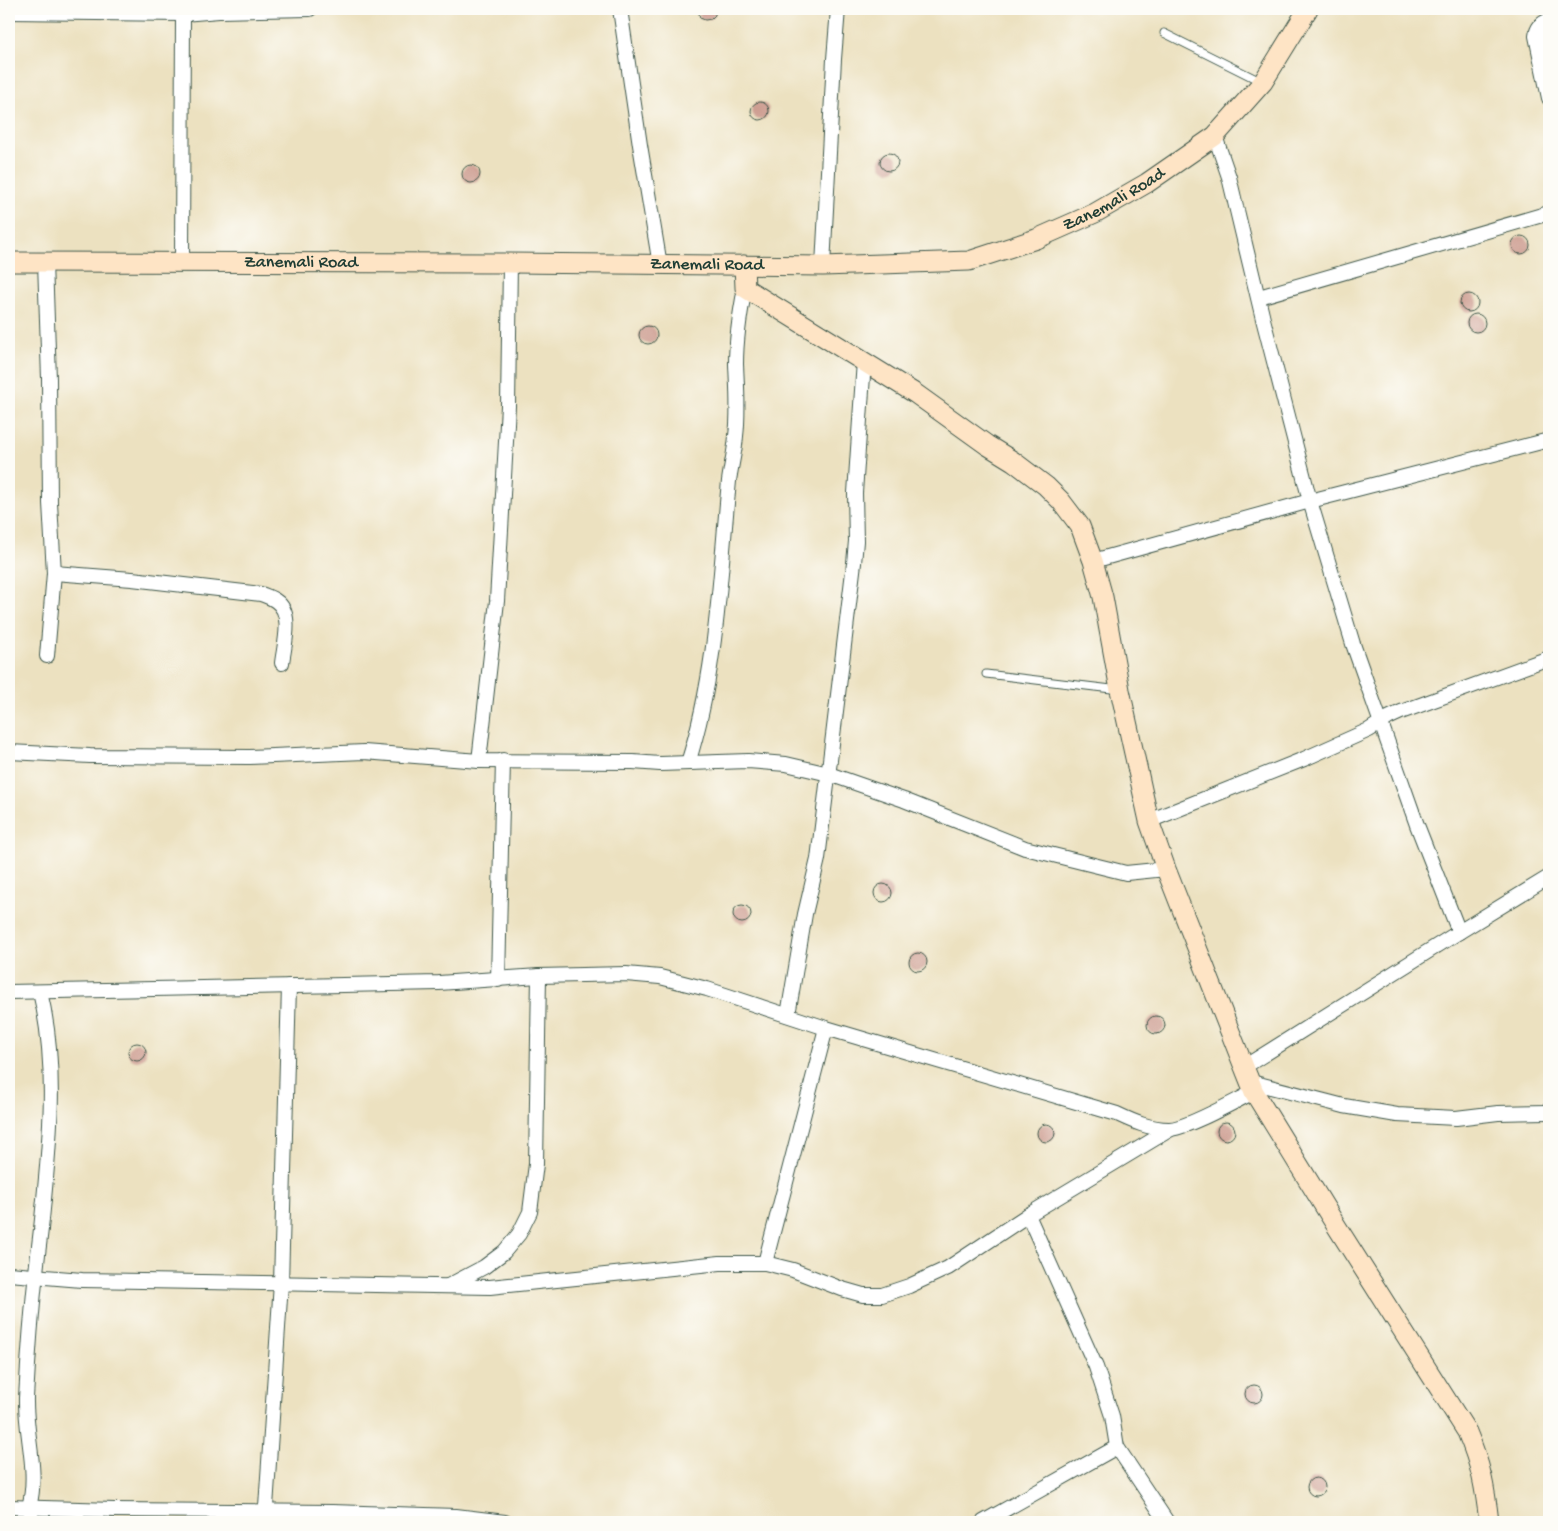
<svg xmlns="http://www.w3.org/2000/svg" width="1558" height="1531" font-family="'Gochi Hand',sans-serif">
<style>
.building{fill:#cd9d91}
.lines{fill:none;stroke-linecap:round;stroke-linejoin:round}
.lane-casing{stroke:#3e5649;stroke-width:9}
.street-casing{stroke:#3e5649;stroke-width:16}
.secondary-casing{stroke:#3e5649;stroke-width:21}
.lane{stroke:#fff;stroke-width:7}
.street{stroke:#fff;stroke-width:14}
.secondary{stroke:#fee4c5;stroke-width:19}
.labels{text-anchor:middle;dominant-baseline:central;stroke-width:4;stroke-linejoin:round;paint-order:stroke}
.street-label{font-size:18px;fill:#1f3d34;stroke:#fdfcf7}
</style>
<rect width="100%" height="100%" fill="#fdfcf7"/>
<filter id="ink" filterUnits="userSpaceOnUse"><feTurbulence type="fractalNoise" baseFrequency=".02" numOctaves="2"/><feDisplacementMap in="SourceGraphic" scale="10" xChannelSelector="R" yChannelSelector="G"/><feConvolveMatrix kernelMatrix="1 2 1 2 8 2 1 2 1" color-interpolation-filters="sRGB"/></filter>
<filter id="wash" filterUnits="userSpaceOnUse"><feTurbulence type="fractalNoise" baseFrequency=".0096" numOctaves="4" result="noise"/><feDisplacementMap in="SourceGraphic" scale="20" xChannelSelector="R" yChannelSelector="G"/><feGaussianBlur stdDeviation="1.12" result="paint"/><feColorMatrix in="noise" values="0 0 0 0 0 0 0 0 0 0 0 0 0 0 0 0 0 1.4 0 .05"/><feComposite in="paint" operator="in"/></filter>
<g filter="url(#wash)">
<rect width="100%" height="100%" fill="#ece1c0"/>
<g id="blocks">
<g class="building">
<polygon points="698,9 715,9 715,15 711,19 705,20 700,18"/>
<circle cx="760" cy="111" r="9"/>
<circle cx="889" cy="162" r="9"/>
<circle cx="471" cy="174" r="9"/>
<circle cx="1521" cy="245" r="9"/>
<circle cx="1469" cy="303" r="9"/>
<circle cx="1476" cy="323" r="9"/>
<circle cx="648" cy="335" r="9"/>
<circle cx="883" cy="893" r="9"/>
<circle cx="742" cy="914" r="9"/>
<circle cx="918" cy="962" r="9"/>
<circle cx="1156" cy="1025" r="9"/>
<circle cx="137" cy="1052" r="9"/>
<circle cx="1226" cy="1131" r="9"/>
<circle cx="1046" cy="1133" r="9"/>
<circle cx="1254" cy="1394" r="9"/>
<circle cx="1316" cy="1487" r="9"/>
</g>
</g>
</g>
<g filter="url(#ink)">
<use href="#blocks" fill-opacity="0" stroke="#3e5649" stroke-width="1"/>
<g class="lines">
<defs>
<g id="lane">
<polyline points="1164,33 1262,82"/>
<polyline points="986,674 1120,690"/>
</g>
<g id="street">
<polyline points="620,9 640,145 660,265"/>
<polyline points="9,12 183,14 219,11 310,9"/>
<path d="M1549 20C1541 23 1537 27 1536 36L1549 98"/>
<polyline points="1215,136 1229,177 1263,319 1310,501 1353,644 1417,825 1459,932"/>
<polyline points="45,262 49,379 50,503 54,573 47,656"/>
<polyline points="182,262 183,14"/>
<polyline points="823,266 834,59 838,9"/>
<polyline points="1259,297 1549,213"/>
<polyline points="1093,561 1310,501 1549,440"/>
<path d="M54 573 132 579 261 594C266 596 272 598 276 601 294 613 284 645 282 663"/>
<polyline points="9,752 90,756 250,757 364,752 479,761 633,762 660,764 748,761 786,764 829,774 904,800 1025,848 1126,873 1166,869"/>
<polyline points="479,761 497,601 508,406 510,263"/>
<path d="M688 763C717 672 720 575 729 481 731 466 735 451 736 436 739 412 737 388 736 364 736 338 740 313 745 288"/>
<polyline points="1149,821 1304,759 1369,730 1388,718 1401,712 1549,658"/>
<polyline points="498,980 503,760"/>
<path d="M9 992 439 983 539 976 626 974 660 977 707 989 826 1028 1117 1114C1134 1122 1150 1129 1169 1129 1186 1129 1237 1100 1254 1092"/>
<polyline points="788,1015 805,914 818,859 854,563 856,541 855,493 864,361"/>
<polyline points="1244,1067 1459,932 1549,877"/>
<polyline points="1251,1082 1344,1106 1397,1115 1456,1118 1498,1113 1549,1112"/>
<polyline points="1028,1215 1096,1367 1112,1416 1117,1447 1167,1522"/>
<polyline points="765,1263 826,1028"/>
<polyline points="9,1274 82,1280 490,1287 720,1263 765,1263 793,1270 842,1289 863,1295 882,1295 909,1286 948,1268 1028,1215 1171,1129"/>
<polyline points="448,1286 484,1267 504,1252 519,1234 530,1212 536,1164 539,976"/>
<polyline points="9,1507 114,1510 332,1512 456,1516 505,1522"/>
<path d="M29 1507C39 1471 25 1435 26 1398 29 1342 34 1285 41 1229 49 1150 59 1069 40 992"/>
<polyline points="31,1507 31,1522"/>
<polyline points="265,1522 281,1283 289,986"/>
<polyline points="983,1522 1117,1447"/>
</g>
<g id="secondary">
<path id="s1" d="M9 262 510 263 823 266 969 261 1036 239 1095 213 1147 183 1215 136 1263 82 1308 9"/>
<path d="M744 265 745 288 916 394 987 445 1013 461 1046 486 1061 501 1080 526 1093 561 1103 597 1120 690 1149 821 1166 869 1244 1067 1254 1092 1337 1227 1467 1432C1481 1465 1485 1487 1489 1522"/>
</g>
</defs>
<use href="#lane" class="lane-casing"/>
<use href="#street" class="street-casing"/>
<use href="#secondary" class="secondary-casing"/>
<use href="#lane" class="lane"/>
<use href="#street" class="street"/>
<use href="#secondary" class="secondary"/>
</g>
</g>
<g class="labels">
<g class="street-label">
<text stroke="none"><textPath href="#s1" startOffset="1118">Zanemali Road</textPath></text>
<text stroke="none"><textPath href="#s1" startOffset="292">Zanemali Road</textPath></text>
<text stroke="none"><textPath href="#s1" startOffset="698">Zanemali Road</textPath></text>
</g>
</g>
<rect width="1558" height="1531" fill="none" stroke="#fdfcf7" stroke-width="30"/>
</svg>
